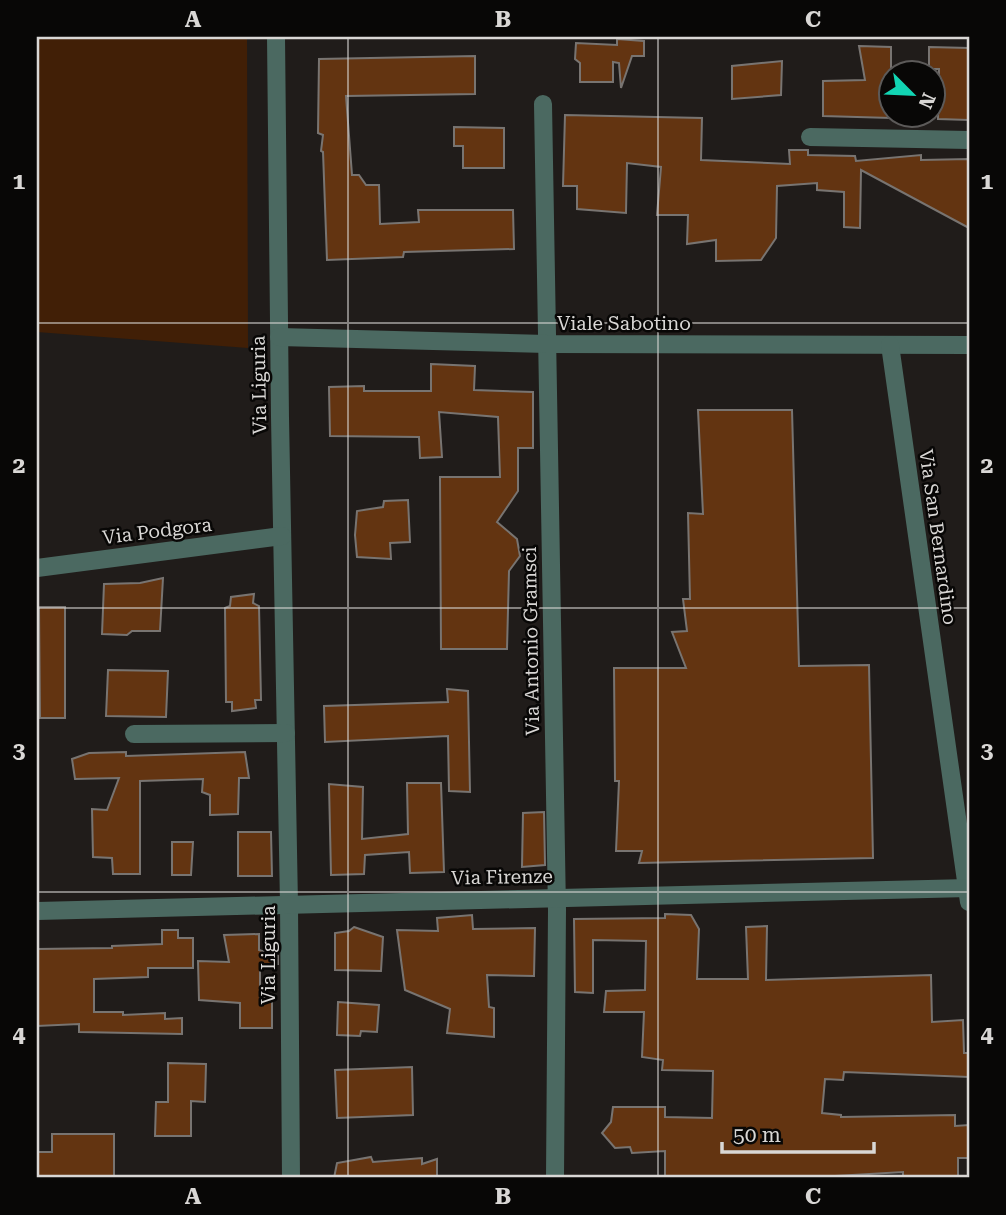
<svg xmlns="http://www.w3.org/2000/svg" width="1006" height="1215" font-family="'Roboto Serif',serif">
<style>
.green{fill:#411f06}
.building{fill:#633411;stroke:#787471;stroke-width:2}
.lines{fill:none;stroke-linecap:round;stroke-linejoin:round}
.minor{stroke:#4b6961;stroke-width:18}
.grid{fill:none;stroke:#d9d7d5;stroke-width:2;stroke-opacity:0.55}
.labels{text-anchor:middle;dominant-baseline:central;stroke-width:5;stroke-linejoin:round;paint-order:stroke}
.street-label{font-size:19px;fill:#d9d7d5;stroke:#080706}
.neatline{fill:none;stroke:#d9d7d5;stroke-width:2.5}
.grid-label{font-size:23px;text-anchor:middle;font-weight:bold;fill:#d9d7d5}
</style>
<rect width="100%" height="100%" fill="#201c1a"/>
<polygon class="green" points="37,37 247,37 248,348 37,332"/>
<g class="building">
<polygon points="617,39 644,41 644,56 632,56 621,88 619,63 613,62 613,82 580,82 580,63 575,59 576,43 617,45"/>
<polygon points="859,46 891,47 891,118 823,116 823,81 865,80"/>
<polygon points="929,47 969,48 969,120 938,119 939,69 929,69"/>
<polygon points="475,56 475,94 346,96 352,175 359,175 366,185 379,185 380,224 419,222 418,210 513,210 514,249 404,252 403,257 327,260 323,152 321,151 323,135 318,133 319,59"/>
<polygon points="782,61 781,95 732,99 732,66"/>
<polygon points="565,115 702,118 701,160 790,164 789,150 808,150 808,155 855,156 856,161 921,155 921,160 969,159 969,228 861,170 860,228 844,227 844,192 817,190 817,183 777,186 776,238 761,260 716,261 716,240 687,244 688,215 657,215 661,167 627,163 626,213 577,209 577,186 563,186"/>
<polygon points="454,127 504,128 504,168 463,168 463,146 454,146"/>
<polygon points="431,364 475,366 474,390 533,392 533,448 518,448 518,491 497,522 517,539 520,556 509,571 507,649 441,649 440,477 500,477 498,417 439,412 442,457 420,458 419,437 330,436 329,387 364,386 364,391 431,391"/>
<polygon points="698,410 792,410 799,666 869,665 873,858 639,863 642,851 616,851 619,781 615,781 614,668 686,668 672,632 687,631 683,599 690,599 688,513 703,514"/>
<polygon points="408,500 410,542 390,543 391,559 357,557 355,535 357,511 383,507 384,501"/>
<polygon points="163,578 160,631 132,631 127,635 102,634 104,584 140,583"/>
<polygon points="254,594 253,603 259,606 261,700 255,700 256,708 232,711 232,702 226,702 225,608 230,606 231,597"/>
<polygon points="39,607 65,607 65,718 40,718"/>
<polygon points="108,670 168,671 166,717 106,716"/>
<polygon points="447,689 468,691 470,792 449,791 448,736 325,742 324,706 448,702"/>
<polygon points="126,752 126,756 245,752 249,778 239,778 238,814 210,815 210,795 202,792 203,779 140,781 140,874 113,874 112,858 93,857 92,809 107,810 119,778 75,779 72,759 89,753"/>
<polygon points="407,783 441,783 444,872 410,873 409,852 365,855 364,874 331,875 329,784 363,787 362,839 408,834"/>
<polygon points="544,812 545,865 522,867 523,813"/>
<polygon points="238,832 271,832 272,876 238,876"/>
<polygon points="172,842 193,842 191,875 172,875"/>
<polygon points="665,914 691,915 699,929 697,979 748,979 746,927 767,926 766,980 931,975 932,1022 963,1020 964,1053 969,1053 969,1077 844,1072 843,1080 825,1079 822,1113 841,1115 841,1117 955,1115 955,1126 969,1125 969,1158 958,1158 958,1178 903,1178 903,1172 800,1178 665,1178 665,1151 632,1153 630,1147 615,1148 602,1133 611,1122 613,1107 665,1107 665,1117 712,1118 713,1071 662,1070 663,1060 642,1057 644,1012 604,1012 606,991 645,990 646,941 593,940 593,993 575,992 574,919 665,918"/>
<polygon points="472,915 473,929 535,928 534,976 487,975 489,1007 494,1008 494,1037 447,1033 450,1009 405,990 397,930 438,931 437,918"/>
<polygon points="354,927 383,937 381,971 335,970 335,933 349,931"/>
<polygon points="162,930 178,930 178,938 193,938 193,968 148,968 148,977 94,979 94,1012 123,1012 123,1015 165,1013 165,1019 182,1018 182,1034 79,1032 79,1024 37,1026 37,949 112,948 112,946 162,944"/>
<polygon points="259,934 259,950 278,956 278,964 260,965 260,998 272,998 272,1028 240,1028 240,1003 199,1000 198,961 229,962 224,935"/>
<polygon points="338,1002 379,1005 377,1032 361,1031 360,1036 337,1035"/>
<polygon points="168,1063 206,1064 205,1102 191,1101 191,1136 155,1136 156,1102 168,1102"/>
<polygon points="412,1067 413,1115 337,1118 335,1070"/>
<polygon points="52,1134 114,1134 114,1176 37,1178 37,1152 52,1152"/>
<polygon points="371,1157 373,1162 422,1158 422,1164 437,1159 437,1178 334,1178 337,1163"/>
</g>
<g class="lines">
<g class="minor">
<polyline points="276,37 280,417 289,904 291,1178"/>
<polyline points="543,104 557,910 555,1178"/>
<polyline points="810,137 969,140"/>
<polyline points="279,337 547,344 969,345"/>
<polyline points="890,345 969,902"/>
<polyline points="37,568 282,536"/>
<polyline points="134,734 286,733"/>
<polyline points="37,911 969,888"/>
</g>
</g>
<path class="grid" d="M348 37V1178M658 37V1178M37 323H969M37 608H969M37 892H969"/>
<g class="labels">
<g class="street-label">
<text x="624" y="323">Viale Sabotino</text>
<text transform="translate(259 385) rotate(-91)">Via Liguria</text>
<text transform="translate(157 531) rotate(-7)">Via Podgora</text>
<text transform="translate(938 537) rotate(82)">Via San Bernardino</text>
<text transform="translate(531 641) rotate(-91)">Via Antonio Gramsci</text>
<text transform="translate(502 877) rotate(-1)">Via Firenze</text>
<text transform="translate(268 955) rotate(-90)">Via Liguria</text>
</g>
</g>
<rect width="1006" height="1215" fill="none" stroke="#080706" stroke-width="77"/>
<g transform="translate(912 94) rotate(114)"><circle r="33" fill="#080706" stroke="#5c5a59" stroke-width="2"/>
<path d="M0-5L12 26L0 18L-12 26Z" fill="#12d5b4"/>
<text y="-10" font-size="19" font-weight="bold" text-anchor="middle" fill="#d9d7d5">N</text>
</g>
<path d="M722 1142v10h152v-10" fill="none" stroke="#d9d7d5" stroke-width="3.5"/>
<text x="733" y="1142" font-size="21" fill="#d9d7d5" stroke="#080706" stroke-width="5" paint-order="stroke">50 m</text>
<rect x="38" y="38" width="930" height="1138" class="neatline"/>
<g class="grid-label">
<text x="193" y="27">A</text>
<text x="503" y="27">B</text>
<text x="813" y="27">C</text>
<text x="19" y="189">1</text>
<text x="987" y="189">1</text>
<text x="19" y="473">2</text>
<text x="987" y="473">2</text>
<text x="19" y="758">3</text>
<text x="987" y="758">3</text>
<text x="19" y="1042">4</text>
<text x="987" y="1042">4</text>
<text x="193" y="1204">A</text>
<text x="503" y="1204">B</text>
<text x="813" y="1204">C</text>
</g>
</svg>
